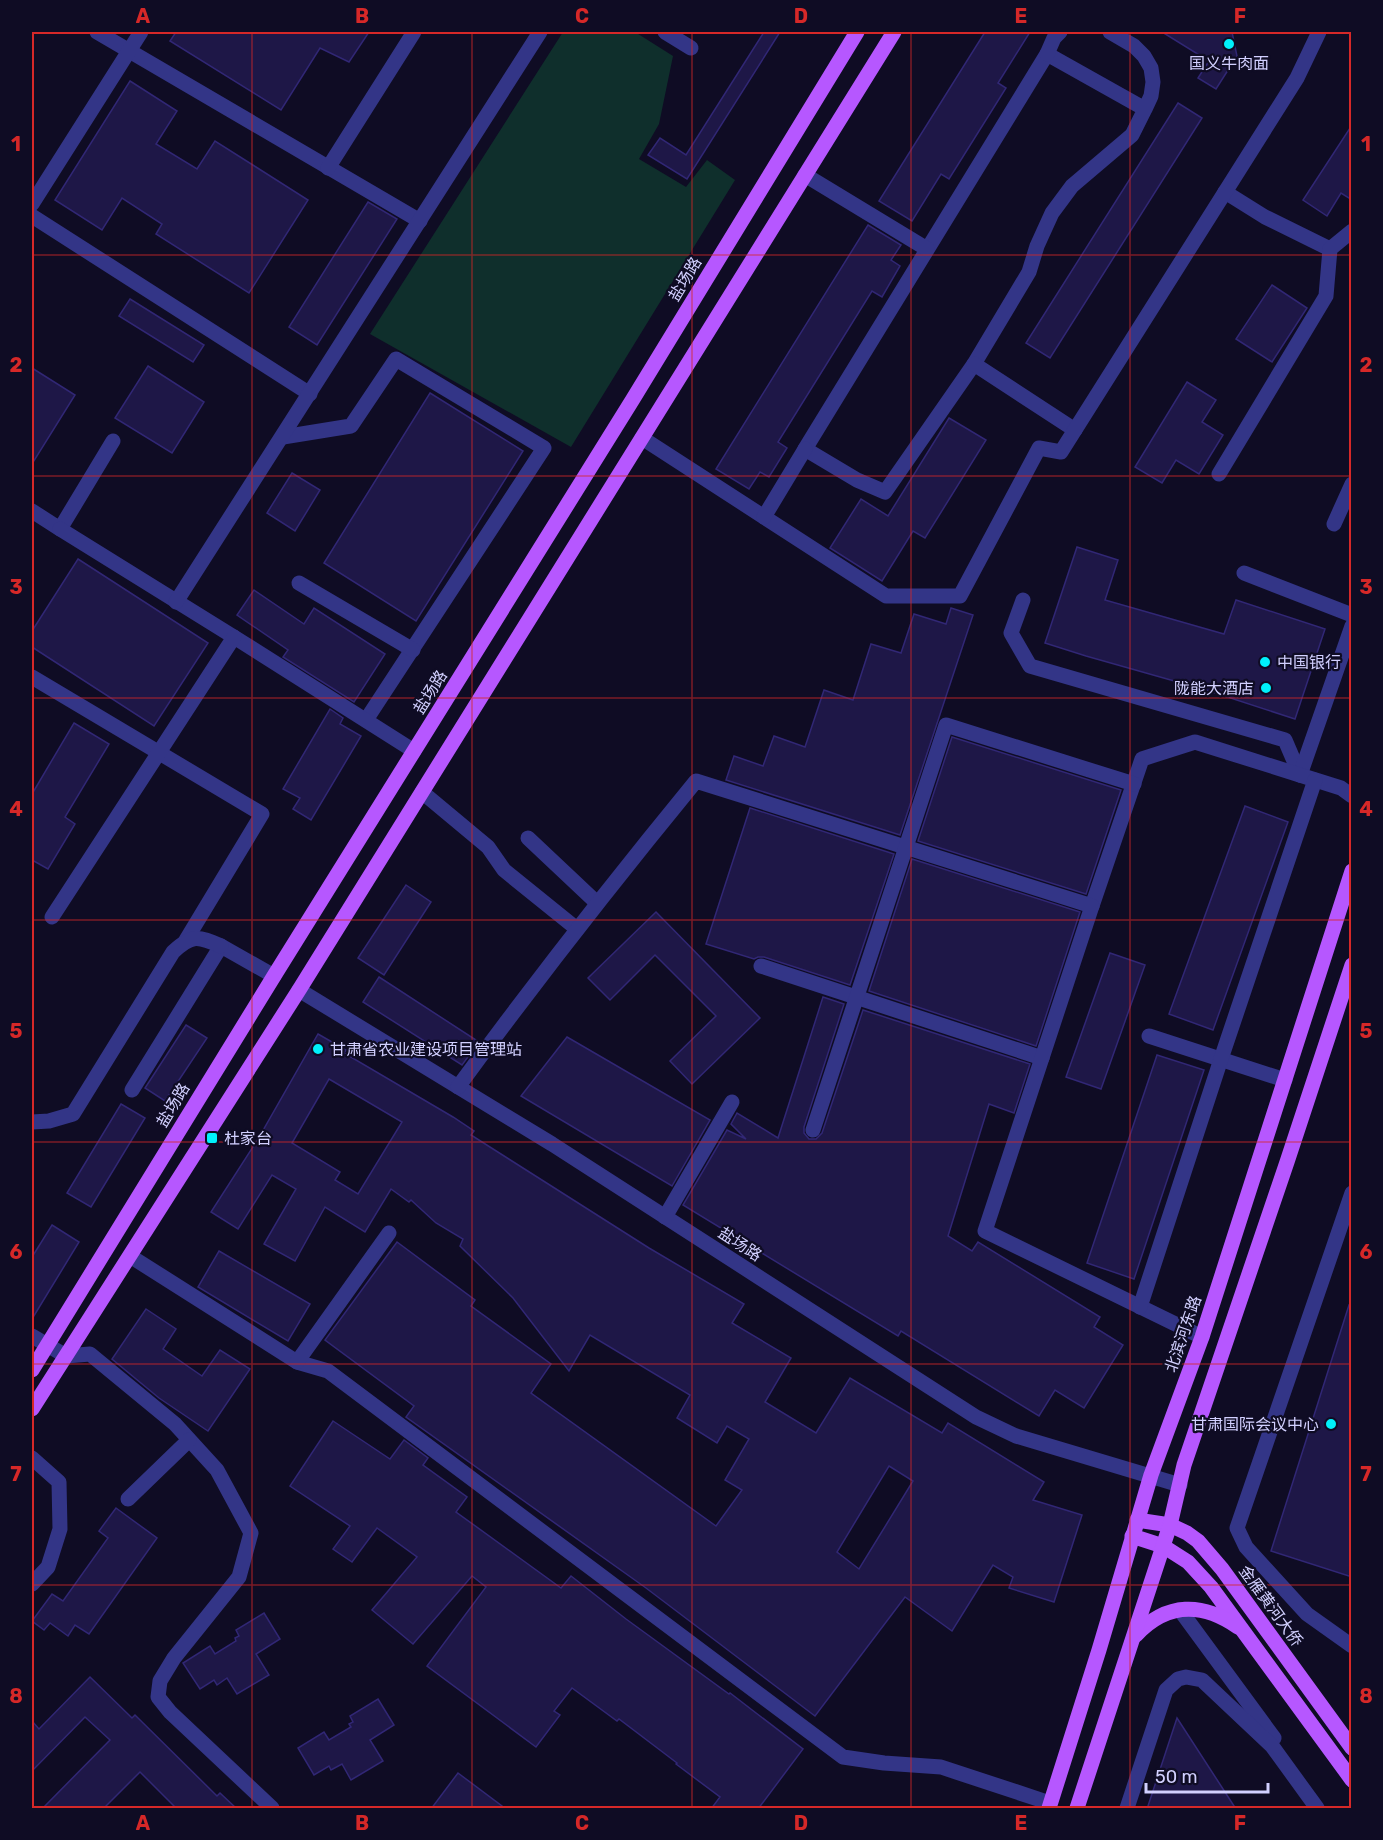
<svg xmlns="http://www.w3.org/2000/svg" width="1383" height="1840" font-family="Rubik,'Noto Sans SC',sans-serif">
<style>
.green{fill:#0f2f2c}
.building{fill:#1e1747;stroke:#312775;stroke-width:1.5;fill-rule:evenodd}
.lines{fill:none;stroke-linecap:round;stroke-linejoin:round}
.minor{stroke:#333587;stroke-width:15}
.major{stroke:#b657ff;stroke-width:15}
.grid{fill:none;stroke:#d62828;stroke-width:1.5;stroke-opacity:0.55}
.poi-dot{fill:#00f1fb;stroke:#0f0c24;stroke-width:2}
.labels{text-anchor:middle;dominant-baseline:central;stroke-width:4.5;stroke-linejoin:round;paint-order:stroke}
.poi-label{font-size:16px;fill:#d2d0ff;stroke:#0f0c24;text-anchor:start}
.street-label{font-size:16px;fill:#d2d0ff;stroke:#0f0c24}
.neatline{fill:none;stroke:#d62828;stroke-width:2}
.grid-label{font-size:20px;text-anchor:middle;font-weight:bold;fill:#d62828}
</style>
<rect width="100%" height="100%" fill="#0f0c24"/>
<polygon class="green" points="563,32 635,32 673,56 659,124 639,159 686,187 707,160 735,180 571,447 370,334"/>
<g class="building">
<polygon points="176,32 369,32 349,62 320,48 281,110 170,41"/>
<polygon points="764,32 780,32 687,179 648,155 660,138 686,155"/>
<polygon points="985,32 1030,32 998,83 1006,88 949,179 941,174 912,221 879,201"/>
<polygon points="1162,32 1232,32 1237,56 1216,89 1198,78 1209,61"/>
<polygon points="130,81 177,111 156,144 197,169 215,141 308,200 249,293 156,234 162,224 122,198 102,230 55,200"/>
<polygon points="1178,103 1202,118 1050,358 1026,343"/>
<polygon points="1352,125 1352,200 1341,193 1327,216 1303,200"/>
<polygon points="368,202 397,219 317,345 289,327"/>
<polygon points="868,225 901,245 891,260 900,266 882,297 872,291 778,442 787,448 769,477 760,472 749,489 716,469"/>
<polygon points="1272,285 1307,308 1272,362 1236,339"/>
<polygon points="130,299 204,345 193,362 119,316"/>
<polygon points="148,366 204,402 172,453 115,418"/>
<polygon points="32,368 75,395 32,464"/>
<polygon points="1187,382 1216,400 1202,422 1223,435 1199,474 1176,460 1162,483 1135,467"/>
<polygon points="430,393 523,451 416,621 324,563"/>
<polygon points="949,418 986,440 925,538 913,531 882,581 830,548 861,499 888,516"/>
<polygon points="292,473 320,490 295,531 267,513"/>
<polygon points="1077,547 1118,560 1105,600 1224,634 1236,600 1325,629 1295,719 1206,690 1086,656 1045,643"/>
<polygon points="78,559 208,643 154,726 32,647 32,631"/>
<polygon points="254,590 304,624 314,608 385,654 354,702 283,657 288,650 237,615"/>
<polygon points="951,608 973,615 900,835 726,780 734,756 763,766 774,736 805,747 824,690 853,700 871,644 901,653 914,614 946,624"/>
<polygon points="330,709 343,718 340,724 361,736 311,820 293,809 300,798 283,789"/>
<polygon points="74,723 109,744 65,817 75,824 48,869 32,860 32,794"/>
<polygon points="952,737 1121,790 1086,894 918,841"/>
<polygon points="1245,806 1288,822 1213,1030 1169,1014"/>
<polygon points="750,808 894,854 850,985 764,957 758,957 754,959 706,944"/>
<polygon points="912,859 1080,912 1036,1046 869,991"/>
<polygon points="406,885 431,902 384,975 358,958"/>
<polygon points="656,912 760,1018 692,1084 670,1061 716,1016 655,955 610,1000 588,978"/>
<polygon points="1110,953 1145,965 1101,1089 1066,1077"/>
<polygon points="379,977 479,1042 462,1065 363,1002"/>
<polygon points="823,997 844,1004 804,1127 804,1133 809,1139 816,1139 822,1133 863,1010 1030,1064 1014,1113 989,1104 948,1236 972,1251 978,1242 1100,1317 1094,1327 1123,1345 1084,1408 1055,1390 1039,1416 901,1331 898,1336 683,1205 727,1130 746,1139 731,1124 737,1113 778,1138"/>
<polygon points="186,1025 207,1038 165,1101 145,1088"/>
<path d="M318 1034 346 1050 344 1053 453 1117 474 1131 471 1135 649 1248 744 1304 732 1323 791 1358 765 1402 816 1433 850 1378 942 1433 948 1423 1044 1482 1033 1500 1082 1515 1054 1602 1009 1588 1013 1577 993 1565 952 1631 905 1597 815 1716 646 1588 406 1417 414 1406 325 1340 397 1242 475 1300 471 1306 551 1364 531 1393 716 1526 742 1490 725 1480 749 1439 727 1426 717 1443 677 1418 690 1395 590 1335 569 1371 513 1298 460 1246 463 1239 436 1223 411 1200 409 1202 391 1189 365 1232 325 1207 295 1261 264 1244 296 1189 272 1175 238 1229 211 1212 258 1139ZM329 1079 402 1122 358 1194 335 1180 340 1172 292 1143ZM889 1466 913 1481 859 1569 837 1552Z"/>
<polygon points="567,1037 710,1120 672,1186 521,1096"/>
<polygon points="1157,1055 1204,1070 1134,1279 1087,1263"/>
<polygon points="121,1104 145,1118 91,1207 67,1193"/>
<polygon points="52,1225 79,1242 32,1319 32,1257"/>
<polygon points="219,1251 310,1304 288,1341 198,1287"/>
<polygon points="1349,1305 1352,1306 1352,1577 1271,1551"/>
<polygon points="146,1309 176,1329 163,1349 202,1376 220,1350 250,1369 208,1431 159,1398 112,1359"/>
<polygon points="333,1421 390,1459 404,1440 428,1458 423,1465 467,1497 456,1512 561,1588 571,1576 626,1619 729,1694 730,1693 803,1749 758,1809 711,1809 720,1797 676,1764 677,1763 619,1719 617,1721 572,1688 554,1711 560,1715 536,1747 427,1666 486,1587 472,1576 413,1644 372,1610 417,1557 377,1528 352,1562 333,1549 350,1526 290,1486"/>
<polygon points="116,1508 157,1538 89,1634 75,1625 68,1636 50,1623 44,1630 32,1621 52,1594 63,1601 108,1538 99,1531"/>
<polygon points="264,1613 280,1639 256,1654 269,1675 237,1694 227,1678 217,1685 214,1680 200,1689 183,1663 210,1646 215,1654 236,1641 235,1638 239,1636 236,1630"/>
<polygon points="90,1677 132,1718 135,1715 217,1796 220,1793 237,1809 177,1809 140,1772 103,1809 42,1809 110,1740 85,1717 32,1771 32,1721 39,1729"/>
<polygon points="378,1699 394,1725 370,1740 383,1761 351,1780 342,1764 331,1770 329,1766 314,1775 298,1748 324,1732 329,1740 351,1727 349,1724 353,1722 350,1716"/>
<polygon points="1177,1718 1236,1809 1147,1809"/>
<polygon points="458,1773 506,1809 431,1809"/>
</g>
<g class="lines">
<g class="minor">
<polyline points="97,32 420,221"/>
<polyline points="665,32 691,48"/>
<polyline points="1110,32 1134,46 1144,56 1151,68 1153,82 1151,96 1145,109 1132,135 1072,186 1052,213 1037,246 1029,272 974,364 885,492 857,480 805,449 1047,54 1145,109"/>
<polyline points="1047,54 1054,38 1060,32"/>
<polyline points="328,168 414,32"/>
<polyline points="805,175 927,249"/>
<polyline points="1225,192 1265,217 1330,249"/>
<polyline points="32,204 141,32"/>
<polyline points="32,216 310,394"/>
<polyline points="974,364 1075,430"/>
<polyline points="283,437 351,426 396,359 544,448 366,720"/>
<polyline points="642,438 886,596 960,596 1039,448 1061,452 1297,78 1319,32"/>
<polyline points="1219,474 1326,296 1330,249 1352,231"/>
<polyline points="32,511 60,529 113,441"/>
<polyline points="764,517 805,449"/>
<polyline points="1334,524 1352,484"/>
<polyline points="60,529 234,637 414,751"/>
<polyline points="1244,573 1352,615"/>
<polyline points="299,583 413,650"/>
<polyline points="1023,600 1011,633 1030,666 1285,740 1300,775"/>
<polyline points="176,602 540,32"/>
<polyline points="32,677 262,814 186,940"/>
<polyline points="1300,775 1352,626"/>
<polyline points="422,792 488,847 504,870 577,929"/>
<polyline points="528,838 597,903"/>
<polyline points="1092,906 1142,759 1195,742 1341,788 1352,796"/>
<polyline points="52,917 234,637"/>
<polyline points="761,966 1042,1058"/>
<polyline points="299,990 552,1144 976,1417 1016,1436 1180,1485"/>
<polyline points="1149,1036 1285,1080"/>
<path d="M458 1087C535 982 614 881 696 781L1092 906 985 1231 1202 1337"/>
<polyline points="132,1090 221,946 274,976"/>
<path d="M32 1122 49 1121 73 1114 173 952C192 934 198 936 221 946"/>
<polyline points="813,1130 946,725 1134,784"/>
<polyline points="1352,1193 1237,1528 1246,1547 1307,1614 1352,1646"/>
<polyline points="665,1217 732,1102"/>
<polyline points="130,1256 297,1362 328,1371 843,1757 884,1763 941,1767 1050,1803"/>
<polyline points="1140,1307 1221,1059 1315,780"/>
<polyline points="32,1336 66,1356 90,1354 175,1424 217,1470 251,1533 239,1577 174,1658 160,1681 158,1697 170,1712 272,1808"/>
<polyline points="297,1362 389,1233"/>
<polyline points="32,1458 59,1482 60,1529 48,1567 32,1584"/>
<polyline points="128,1499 189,1440"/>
<polyline points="1180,1610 1274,1738"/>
<polyline points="1127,1808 1166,1690 1178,1679 1186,1677 1202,1680 1272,1746 1317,1808"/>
</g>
<g class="major">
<polyline points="32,1370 274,976 633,399 857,32"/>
<polyline points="32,1409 299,990 894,32"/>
<polyline points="1137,1520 1170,1525 1187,1533 1198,1541 1222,1569 1352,1748"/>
<polyline points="1132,1536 1163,1546 1188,1562 1211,1587 1352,1780"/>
<path d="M1136 1635C1167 1602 1202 1602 1238 1627"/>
<polyline points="1049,1808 1099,1650 1151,1475 1202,1337 1352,871"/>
<polyline points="1077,1808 1170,1525 1184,1465 1287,1162 1352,965"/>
</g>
</g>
<path class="grid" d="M252 32V1808M472 32V1808M692 32V1808M911 32V1808M1130 32V1808M32 255H1352M32 476H1352M32 698H1352M32 920H1352M32 1142H1352M32 1364H1352M32 1585H1352"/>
<g class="poi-dot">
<circle cx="1229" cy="44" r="6"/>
<circle cx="1265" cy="662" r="6"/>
<circle cx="1266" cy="688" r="6"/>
<circle cx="318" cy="1049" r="6"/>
<rect x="206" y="1132" width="12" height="12" rx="3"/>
<circle cx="1331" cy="1424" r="6"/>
</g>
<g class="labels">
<g class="poi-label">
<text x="1229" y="63" text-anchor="middle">国义牛肉面</text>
<text x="1277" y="662">中国银行</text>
<text x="1254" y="688" text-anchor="end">陇能大酒店</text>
<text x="330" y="1049">甘肃省农业建设项目管理站</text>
<text x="224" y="1138">杜家台</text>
<text x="1319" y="1424" text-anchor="end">甘肃国际会议中心</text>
</g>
<g class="street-label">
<text transform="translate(685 279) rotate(-59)">盐场路</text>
<text transform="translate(430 692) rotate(-58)">盐场路</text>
<text transform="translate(173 1105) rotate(-59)">盐场路</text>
<text transform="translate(740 1244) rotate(33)">盐场路</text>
<text transform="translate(1183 1334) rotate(-71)">北滨河东路</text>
<text transform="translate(1271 1606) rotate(54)">金雁黄河大侨</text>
</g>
</g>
<rect width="1383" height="1840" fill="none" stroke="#0f0c24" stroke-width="66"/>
<path d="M1146 1783v9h122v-9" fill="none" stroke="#d2d0ff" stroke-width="3"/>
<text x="1155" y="1783" font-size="18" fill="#d2d0ff" stroke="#0f0c24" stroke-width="4.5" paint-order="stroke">50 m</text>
<rect x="33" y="33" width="1317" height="1774" class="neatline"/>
<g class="grid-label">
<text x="143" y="23">A</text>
<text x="362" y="23">B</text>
<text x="582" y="23">C</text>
<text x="801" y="23">D</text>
<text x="1021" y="23">E</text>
<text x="1240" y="23">F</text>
<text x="16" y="151">1</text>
<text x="1366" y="151">1</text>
<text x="16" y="372">2</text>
<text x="1366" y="372">2</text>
<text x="16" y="594">3</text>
<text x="1366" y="594">3</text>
<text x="16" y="816">4</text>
<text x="1366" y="816">4</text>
<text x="16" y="1038">5</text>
<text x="1366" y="1038">5</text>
<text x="16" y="1259">6</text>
<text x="1366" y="1259">6</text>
<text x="16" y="1481">7</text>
<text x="1366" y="1481">7</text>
<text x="16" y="1703">8</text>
<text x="1366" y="1703">8</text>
<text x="143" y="1830">A</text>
<text x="362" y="1830">B</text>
<text x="582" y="1830">C</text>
<text x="801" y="1830">D</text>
<text x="1021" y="1830">E</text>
<text x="1240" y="1830">F</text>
</g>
</svg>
